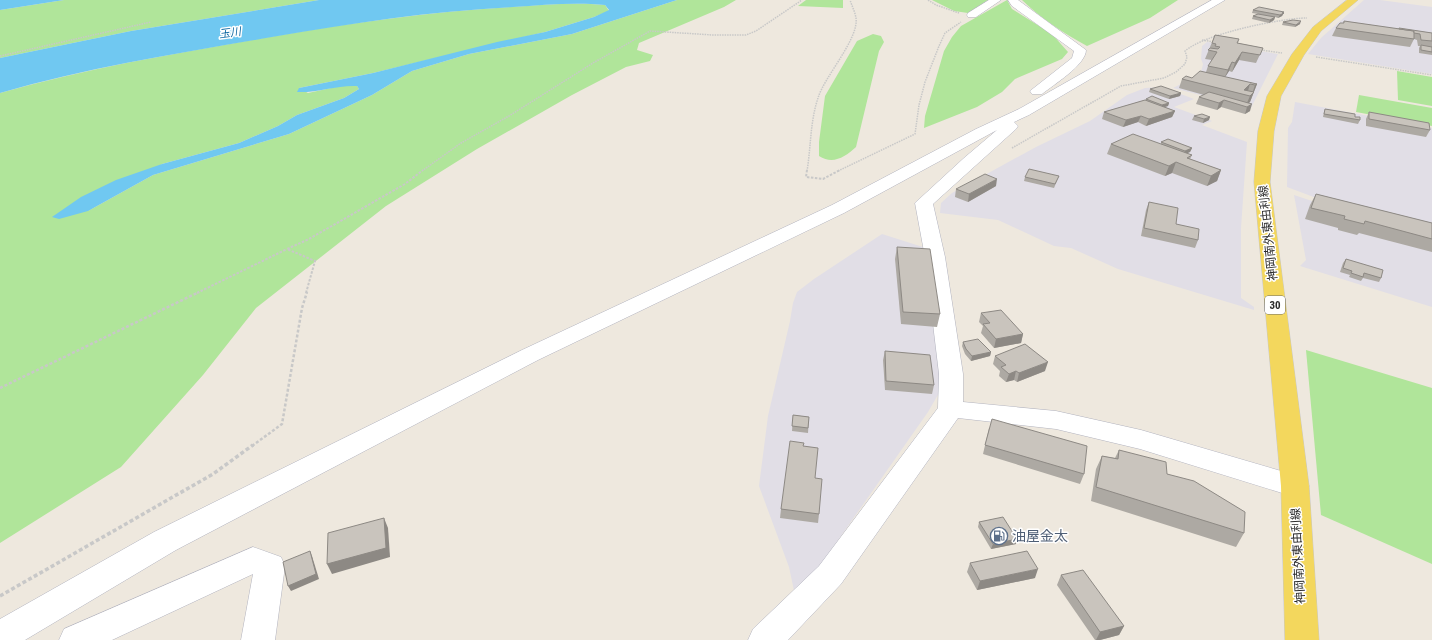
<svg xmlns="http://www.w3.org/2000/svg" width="1432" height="640" font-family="'Roboto Condensed','Noto Sans JP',sans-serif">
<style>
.industrial{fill:#e1dee6}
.green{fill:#b0e59a}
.water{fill:#70c8f1}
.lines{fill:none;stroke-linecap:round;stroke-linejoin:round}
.street-casing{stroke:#b2b3bf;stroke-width:1}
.primary-casing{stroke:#c8c8c8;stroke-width:1}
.path-far3{stroke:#c8c8c8;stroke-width:1.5;stroke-dasharray:1.5 1;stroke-linecap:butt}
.path-far2{stroke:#c8c8c8;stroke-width:2;stroke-dasharray:2.5 1.5;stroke-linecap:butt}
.path-far1{stroke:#c8c8c8;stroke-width:2.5;stroke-dasharray:3 2;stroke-linecap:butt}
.path{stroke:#c8c8c8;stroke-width:3.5;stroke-dasharray:4 2.5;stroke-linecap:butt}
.street{fill:#fff;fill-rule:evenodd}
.primary{fill:#f3d75d;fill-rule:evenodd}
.wall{fill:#ada9a3}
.shaded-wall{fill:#8d8984}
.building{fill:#c9c4bd;stroke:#8d8984}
.labels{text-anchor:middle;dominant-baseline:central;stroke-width:3;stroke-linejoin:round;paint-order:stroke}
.far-water-label{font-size:11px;font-style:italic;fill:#0b66a0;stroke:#fff}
.shield{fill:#fff;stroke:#6b6b6b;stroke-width:1}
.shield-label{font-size:11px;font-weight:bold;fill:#2c2c2c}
.street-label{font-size:12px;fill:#2c2c2c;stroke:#fff}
.near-service-label{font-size:14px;fill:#4e5e75;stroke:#fff;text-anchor:start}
</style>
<rect width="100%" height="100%" fill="#eee8de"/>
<g class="industrial">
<polygon points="1364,0 1380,0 1432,7 1432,74 1308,54 1321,38"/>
<polygon points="1207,42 1278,54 1251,108 1173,88 1189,80 1201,72 1203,64 1201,59 1202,46"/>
<polygon points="1162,87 1194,99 1174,107 1212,121 1202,125 1247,142 1241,228 1241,298 1254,307 1254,310 1118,269 1071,248 1054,246 998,220 940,213 941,203 952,193 1036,147 1090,121 1127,95 1145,88"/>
<polygon points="1295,102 1432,128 1432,230 1335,205 1287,187 1288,128 1292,122"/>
<polygon points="1294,195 1330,207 1432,234 1432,307 1300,266 1306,260"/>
<polygon points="882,234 926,248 945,357 939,393 928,412 796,600 789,567 759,486 768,416 790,321 793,303 797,292 814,279"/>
</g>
<g class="green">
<polygon points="64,0 319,0 131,31 0,58 0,10"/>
<path d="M677 0H736L724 7 639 43 637 50 653 55 650 61 626 67 572 95 477 149 386 206 256 308 203 375 121 467 0 543V93C88 68 179 53 269 37 349 23 429 12 510 7 542 5 574 2 605 5L609 11 594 17 545 32 373 73 299 88 308 93 345 85 357 86 359 89 344 98 297 115 278 126 239 143 162 164 88 211 153 175 289 134 372 95 412 71 469 54 572 34Z"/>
<polygon points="806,0 843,0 843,8 798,6"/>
<polygon points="932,0 988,0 968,13 954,11"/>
<polygon points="1007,0 1012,9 1052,34 1068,52 1062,59 1015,79 1002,92 977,107 924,128 925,116 944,51 952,37 961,26"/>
<path d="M1022 0H1178L1150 18 1087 46C1063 33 1042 19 1022 0Z"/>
<path d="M873 34 881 36 884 42 879 51 856 147C845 157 833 165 819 156V142L825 96 857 41Z"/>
<polygon points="1397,71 1432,77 1432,106 1398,100"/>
<polygon points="1359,95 1432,108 1432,126 1356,112"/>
<polygon points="1306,350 1432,388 1432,564 1321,515"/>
</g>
<g class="water">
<polygon points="0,0 64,0 0,10"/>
<path d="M319 0H677L572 34 469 54 412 71 372 95 289 134 153 175 88 211 59 219 52 217 81 197 116 180 162 164 239 143 278 126 297 115 344 98 359 89 357 86C337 85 317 93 297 92L299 88 373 73 497 42 545 32 594 17 609 10 605 5C575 2 544 5 513 7 432 11 352 23 272 37 181 53 89 67 0 93V58L131 31Z"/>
</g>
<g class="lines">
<defs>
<g id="street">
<polygon points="989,0 1001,0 976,17 968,17 967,15 968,13"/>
<path d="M1008 0H1018L1086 50C1086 65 1053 85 1042 94H1032L1030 91 1072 58 1074 51 1012 6Z"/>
<polygon points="1212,0 1225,0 1029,115 1014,122 1018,126 1016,129 933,204 945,257 963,374 963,402 1056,411 1141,430 1305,478 1309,486 1305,494 1295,497 1140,449 1056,429 958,418 841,584 788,640 748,640 753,629 819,566 938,408 939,374 925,257 915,203 964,158 997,130 844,213 538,360 176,550 25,640 0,640 0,619 154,532 522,350 832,205 976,129 1019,109"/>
<polygon points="253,547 281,557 285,566 275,640 241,640 253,574 112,640 59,640 64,629"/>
</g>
<polygon id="primary" points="1347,0 1358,0 1321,31 1304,55 1281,96 1274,131 1270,182 1309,486 1319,640 1285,640 1281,486 1254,182 1258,131 1267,96 1292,54 1313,27"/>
</defs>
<use href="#street" class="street-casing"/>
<use href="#primary" class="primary-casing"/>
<g class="path-far3">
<polyline points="928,0 936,5 959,13"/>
<polyline points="1202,40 1214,42"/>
<polyline points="1261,50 1282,53"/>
<polyline points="0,56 151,22"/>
<polyline points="1316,57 1432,75"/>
<path d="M1012 148 1121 86 1164 78 1176 72 1185 64 1187 57 1185 51C1204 34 1281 18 1307 18"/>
<polyline points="422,171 461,143 509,116 593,63 650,31 713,35 746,35 756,31 802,0"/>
<path d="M807 171C811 147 810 122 818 98 824 77 859 39 856 18 855 12 852 6 850 0"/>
<polyline points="838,171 915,134 919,105 925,82 939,46 945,33 961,22"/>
</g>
<g class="path-far2">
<polyline points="807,170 806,177 823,179 840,170"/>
<polyline points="197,293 287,249"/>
<polyline points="306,293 315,261 287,249 309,239 405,184 423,170"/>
</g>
<g class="path-far1">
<polyline points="0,388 199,292"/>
<polyline points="252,446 282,424 302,308 307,292"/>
</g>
<polyline class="path" points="0,596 213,474 253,445"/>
<use href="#street" class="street"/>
<use href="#primary" class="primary"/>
</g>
<g class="wall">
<polygon points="1253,10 1283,13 1284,13 1282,16 1278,18 1275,17 1274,20 1269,23 1252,19 1253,16 1258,14 1252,13"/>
<polygon points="1344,21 1399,29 1399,28 1432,33 1432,55 1419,53 1419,48 1420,46 1418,46 1417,40 1414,39 1410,47 1332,36 1336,28 1343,23"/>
<polygon points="1283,22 1300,24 1295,27 1282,25"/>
<polygon points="1215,35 1239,39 1238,43 1263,48 1256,63 1239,60 1232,72 1229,71 1225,77 1257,84 1250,102 1248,103 1250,111 1245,114 1221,107 1217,110 1196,104 1199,97 1204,95 1179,88 1182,79 1192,78 1206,72 1208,66 1212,60 1205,59"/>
<polygon points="1150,89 1181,93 1180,96 1169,99 1149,92"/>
<polygon points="1146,99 1169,103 1168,106 1165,107 1175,111 1172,117 1146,126 1138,122 1123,127 1102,119 1104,112 1145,100"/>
<polygon points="1325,109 1355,117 1360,120 1358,124 1323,117 1324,112"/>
<polygon points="1369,112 1430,130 1426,137 1366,126 1366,119"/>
<polygon points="1194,116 1209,120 1203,123 1192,120"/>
<polygon points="1161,142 1192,148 1190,152 1186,153 1192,155 1190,159 1221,170 1217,181 1207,186 1172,173 1165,176 1107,154 1111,144 1161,144"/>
<polygon points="1059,176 1054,188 1024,181 1025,177"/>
<polygon points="996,186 968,202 955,197 956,189"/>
<polygon points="1316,194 1432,223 1432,252 1359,233 1357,235 1338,230 1338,228 1305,219 1310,205"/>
<polygon points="1149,202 1176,224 1198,240 1195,248 1141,236 1146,210"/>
<polygon points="897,247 940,314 937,327 901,324 895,259"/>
<polygon points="1346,259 1381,278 1379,282 1363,278 1361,281 1349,277 1350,275 1340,272 1343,263"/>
<polygon points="981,313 1023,334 1021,343 994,348 981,333 983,326 979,322"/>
<polygon points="963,342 991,352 990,356 971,361 965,354 962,346"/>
<polygon points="885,351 934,385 932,394 885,390 883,360"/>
<polygon points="995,356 1045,371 1017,382 1014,380 1006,382 999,376 1000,371 993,364"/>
<polygon points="793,415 809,417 808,433 792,431"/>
<polygon points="989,428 1084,474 1080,484 983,454"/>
<polygon points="803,446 815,478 819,514 818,523 780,518 781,509"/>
<polygon points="1119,450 1167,474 1244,533 1236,547 1091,501 1096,469 1102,456 1115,458"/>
<polygon points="979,522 1017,539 1016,544 991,549 978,527"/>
<polygon points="970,563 1035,578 977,590 967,572"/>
<polygon points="1061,575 1124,626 1119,635 1100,640 1095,640 1057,585"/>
</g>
<g class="shaded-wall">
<polygon points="1284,12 1282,16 1278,18 1280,15"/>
<polygon points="1275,17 1274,20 1269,23 1270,20"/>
<polygon points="1301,21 1300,24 1295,27 1296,25"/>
<polygon points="1242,52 1239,60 1232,72 1235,63"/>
<polygon points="1232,62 1229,71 1224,79 1228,70"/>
<polygon points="1250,84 1247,94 1244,90"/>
<polygon points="1257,84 1250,102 1246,105 1250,96 1252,94 1255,85"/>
<polygon points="1181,93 1180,96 1169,99 1170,96"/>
<polygon points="1224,100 1221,107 1217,110 1219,103"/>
<polygon points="1169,103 1168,106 1161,108 1162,105"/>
<polygon points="1252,104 1250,111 1245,114 1247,107"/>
<polygon points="1175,111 1172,117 1146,126 1149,119"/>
<polygon points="1141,116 1138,122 1123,127 1126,120"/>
<polygon points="1210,117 1209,120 1203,123 1204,119"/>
<polygon points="1192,148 1190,152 1183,155 1185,151"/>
<polygon points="1176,162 1172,173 1165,176 1169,166"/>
<polygon points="1221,170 1217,181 1207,186 1211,176"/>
<polygon points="997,179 996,186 968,202 969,194"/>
<polygon points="1023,334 1021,343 994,348 996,339"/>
<polygon points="991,352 990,356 971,361 972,356"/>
<polygon points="1048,362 1045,371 1017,382 1019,373"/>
<polygon points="1016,371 1014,380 1006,382 1009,374"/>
<polygon points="384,518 388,528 390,557 332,574 327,564"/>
<polygon points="1017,539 1016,544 991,549 993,544"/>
<polygon points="310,551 312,556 319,579 291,591 288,586"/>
<polygon points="1038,569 1035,578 977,590 980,581"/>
<polygon points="1124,626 1119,635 1100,640 1096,640 1100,632"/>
</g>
<g class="building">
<polygon points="1259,7 1284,12 1282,13 1284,13 1280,15 1253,10"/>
<polygon points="1258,14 1275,17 1270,20 1253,16"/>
<polygon points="1293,20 1301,21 1296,25 1283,22"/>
<polygon points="1344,21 1414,31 1414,39 1336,28 1340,23 1344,23"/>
<polygon points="1399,28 1432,33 1432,41 1421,40 1420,34 1414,33 1414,31 1399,29"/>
<polygon points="1215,35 1239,39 1237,43 1263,48 1260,55 1242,52 1235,63 1232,62 1228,70 1208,66 1217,52 1208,50 1210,48 1218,49 1220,47 1215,46 1216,44 1212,43"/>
<polygon points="1421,45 1432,47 1432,52 1421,50"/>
<polygon points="1200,71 1257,84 1255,85 1250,84 1244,90 1254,92 1250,96 1182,79 1186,76 1192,78"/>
<polygon points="1161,86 1181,93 1170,96 1150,89"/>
<polygon points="1209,92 1252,104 1247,107 1224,100 1219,103 1199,97"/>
<polygon points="1152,96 1169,103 1162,105 1146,99"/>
<polygon points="1145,100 1175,111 1149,119 1141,116 1126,120 1104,112"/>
<polygon points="1325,109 1355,114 1355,117 1360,117 1360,120 1324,114"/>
<polygon points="1369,112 1429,123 1430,130 1369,119"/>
<polygon points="1202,114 1210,117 1204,119 1194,116"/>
<polygon points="1133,134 1192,155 1187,158 1221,170 1211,176 1176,162 1169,166 1111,144"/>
<polygon points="1168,139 1192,148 1185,151 1161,142"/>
<polygon points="1029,169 1059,176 1055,184 1025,177"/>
<polygon points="985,174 997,179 969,194 956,189"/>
<polygon points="1316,194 1432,223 1432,239 1365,221 1364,224 1344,219 1345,216 1311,208"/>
<polygon points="1149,202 1178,208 1176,224 1199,229 1198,240 1144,228"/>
<polygon points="897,247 930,249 940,314 903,312"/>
<polygon points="1346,259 1383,270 1381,278 1364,273 1363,277 1351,273 1352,271 1343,268"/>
<polygon points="1001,310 1023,334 996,339 983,324 990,323 981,313"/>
<polygon points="978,339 991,352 972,356 966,349 963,342"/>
<polygon points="1025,344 1048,362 1019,373 1016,371 1009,374 1001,367 1006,365 995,356"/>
<polygon points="885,351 930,355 934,385 886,381"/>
<polygon points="793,415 809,417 808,428 792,426"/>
<polygon points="992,419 1087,446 1084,474 985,445"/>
<polygon points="790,441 804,443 803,446 818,448 815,478 822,479 819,514 781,509"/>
<polygon points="1119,450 1166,462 1167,474 1194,481 1245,512 1244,533 1096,487 1102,456 1118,459"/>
<polygon points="1003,517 1017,539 993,544 979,522"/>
<polygon points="384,518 386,548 327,564 328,533"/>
<polygon points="310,551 316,574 288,586 283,562"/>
<polygon points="1027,551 1038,569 980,581 970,563"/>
<polygon points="1083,570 1124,626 1100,632 1061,575"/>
</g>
<defs>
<symbol id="fuel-ring" viewBox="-11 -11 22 22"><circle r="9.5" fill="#fff" stroke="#5c6f8a" stroke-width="1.5"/><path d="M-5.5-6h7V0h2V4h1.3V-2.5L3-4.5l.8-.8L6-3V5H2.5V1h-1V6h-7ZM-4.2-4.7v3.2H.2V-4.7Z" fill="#5c6f8a"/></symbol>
</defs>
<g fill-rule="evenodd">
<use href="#fuel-ring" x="989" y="526" width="20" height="20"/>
</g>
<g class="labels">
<g class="far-water-label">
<text transform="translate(230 33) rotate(-8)">玉川</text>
</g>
<rect class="shield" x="1265" y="296" width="20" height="18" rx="3"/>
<g class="shield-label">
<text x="1275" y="305">30</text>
</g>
<g class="street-label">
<text transform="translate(1268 233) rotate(-96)">神岡南外東由利線</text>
<text transform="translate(1298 556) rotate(-93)">神岡南外東由利線</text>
</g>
<g class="near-service-label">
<text x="1012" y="536">油屋金太</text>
</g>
</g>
</svg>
